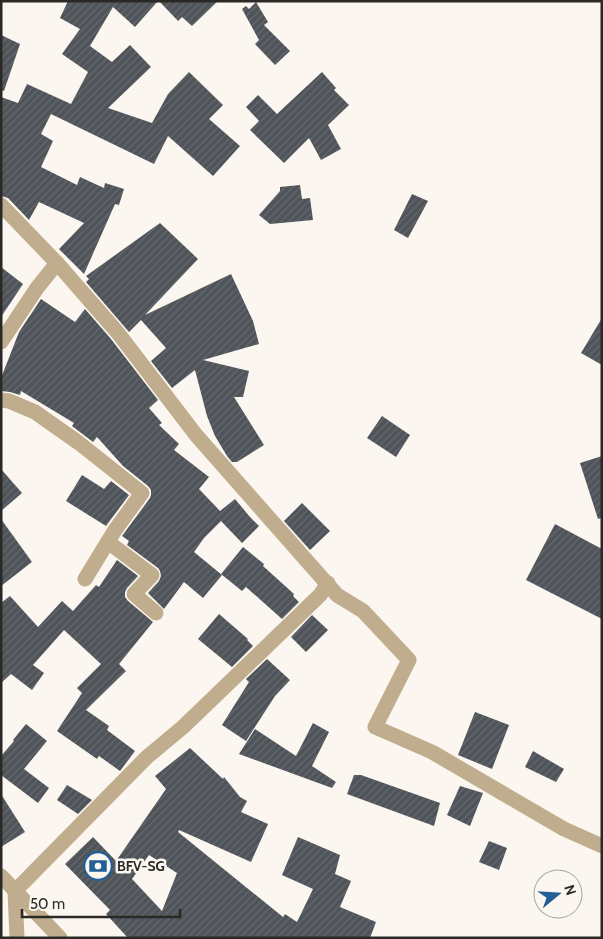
<svg xmlns="http://www.w3.org/2000/svg" width="603" height="939" font-family="Cabin,sans-serif">
<style>
.building{fill:url(#building-hatch);fill-rule:evenodd}
.lines{fill:none;stroke-linecap:round;stroke-linejoin:round}
.minor{stroke:#c0ad8d;stroke-width:15}
.labels{text-anchor:middle;dominant-baseline:central;stroke-width:5;stroke-linejoin:round;paint-order:stroke}
.poi-label{font-size:14px;font-weight:bold;fill:#2a2926;stroke:#fbf6ef;text-anchor:start}
</style>
<defs>
<pattern id="building-hatch" width="6" height="6" patternUnits="userSpaceOnUse" patternTransform="scale(1.25)"><rect width="6" height="6" fill="#4f545a"/><path d="M-1 1l2-2M0 6l6-6M5 7l2-2" fill="none" stroke="#65696e"/></pattern>
</defs>
<rect width="100%" height="100%" fill="#fbf6ef"/>
<g class="building">
<polygon points="68,1 158,1 135,27 113,7 90,46 112,62 130,45 151,67 108,108 152,123 168,94 189,72 223,105 209,119 240,146 213,176 168,136 154,164 51,114 41,134 53,141 41,167 77,185 80,177 104,188 105,183 124,189 119,205 115,204 84,274 59,249 84,223 39,202 29,220 8,198 1,196 1,97 18,103 27,84 71,104 88,72 62,54 80,29 60,18"/>
<polygon points="159,1 218,1 192,26 182,17 178,21"/>
<polygon points="256,2 268,22 264,25 290,51 275,65 255,44 259,40 242,9 246,6 249,9"/>
<polygon points="1,35 20,44 4,91 1,90"/>
<polygon points="322,72 336,88 334,90 349,105 328,125 341,149 321,160 309,138 284,163 250,130 259,121 246,107 258,95 277,114"/>
<polygon points="300,185 302,199 310,198 313,220 270,224 259,215 280,191 280,187"/>
<polygon points="412,194 428,201 408,238 394,230"/>
<polygon points="160,223 198,259 145,315 231,274 253,321 259,344 203,360 249,371 243,397 234,397 264,445 237,462 232,462 227,456 215,436 207,416 195,370 172,388 151,361 166,348 141,320 129,332 86,282 89,279 86,276"/>
<polygon points="1,267 23,284 1,317"/>
<polygon points="41,299 75,322 85,309 111,339 158,400 149,408 162,423 159,425 179,444 174,450 209,477 199,489 220,511 235,499 250,517 259,526 242,543 221,521 204,538 194,552 222,575 203,598 184,582 164,609 148,593 159,581 161,576 160,571 158,568 127,545 129,541 122,536 150,498 151,495 151,490 148,486 123,466 97,437 93,442 72,426 74,423 21,391 20,395 10,392 1,391 1,378 19,332"/>
<polygon points="602,318 602,365 581,353"/>
<polygon points="382,416 410,435 396,457 367,438"/>
<polygon points="602,456 602,518 598,519 580,463"/>
<polygon points="1,469 22,493 1,511"/>
<polygon points="82,475 104,489 111,481 129,495 106,526 66,501"/>
<polygon points="302,503 330,531 310,550 284,521"/>
<polygon points="1,519 32,562 1,586"/>
<polygon points="555,524 602,549 602,619 526,580"/>
<polygon points="243,547 264,564 263,566 294,594 293,596 299,602 282,619 246,587 242,591 221,574"/>
<polygon points="117,560 138,576 127,588 125,592 125,597 128,601 153,622 119,664 126,671 86,710 109,726 107,730 135,751 120,771 99,756 97,759 57,731 82,693 77,688 101,664 64,630 33,665 44,673 32,690 11,674 1,683 1,603 10,596 38,627 62,601 73,611 96,585 99,587"/>
<polygon points="219,614 248,639 247,640 253,646 232,667 198,639"/>
<polygon points="312,615 328,630 306,652 291,637"/>
<polygon points="267,659 290,680 275,696 246,741 222,725 249,682 246,679"/>
<polygon points="475,712 509,725 492,769 458,755"/>
<polygon points="313,723 329,732 312,766 336,782 332,788 239,754 255,729 296,756"/>
<polygon points="26,724 47,741 24,769 49,788 38,803 1,775 1,756 14,741 13,740"/>
<path d="M190 748 223 779 224 777 240 797 247 801 241 812 268 824 251 862 179 830 178 832 283 917 285 914 297 922 313 889 282 875 298 837 340 855 335 874 351 881 340 907 376 922 370 938H128L106 914 110 910 65 864 93 837 116 861 166 789 155 776ZM149 855 177 873 162 911 132 879Z"/>
<polygon points="533,751 564,769 556,782 525,767"/>
<polygon points="354,775 361,775 440,803 434,826 347,794"/>
<polygon points="67,785 92,800 78,814 57,800"/>
<polygon points="460,786 483,793 470,826 447,815"/>
<polygon points="1,794 25,832 1,847"/>
<polygon points="489,841 507,848 499,870 479,862"/>
</g>
<g class="lines">
<g class="minor">
<polyline points="1,205 57,263 118,333 196,435 337,595 363,611 409,660 375,727 432,752 564,829 602,846"/>
<polyline points="1,342 37,288 57,263"/>
<polyline points="1,400 9,401 35,412 79,443 142,493 115,530 85,579"/>
<polyline points="108,542 152,575 134,594 156,613"/>
<polyline points="1,876 60,938"/>
<polyline points="17,938 15,891 147,757 183,727 262,651 320,595 328,583"/>
</g>
</g>
<defs>
<symbol id="bank-ring" viewBox="-11 -11 22 22"><circle r="9.5" fill="#fbf6ef" stroke="#225f96" stroke-width="1.5"/><path d="M-6-4H6V4H-6ZM0-2.3a2.3 2.3 0 1 0 0 4.6a2.3 2.3 0 1 0 0-4.6Z" fill="#225f96"/></symbol>
</defs>
<g fill-rule="evenodd">
<use href="#bank-ring" x="82" y="850" width="32" height="32"/>
</g>
<g class="labels">
<g class="poi-label">
<text x="117" y="866">BFV-SG</text>
</g>
</g>
<rect width="603" height="939" fill="none" stroke="#2a2926" stroke-width="5"/>
<g transform="translate(558 894) rotate(72)"><circle r="24" fill="#fbf6ef" stroke="#a7a49f"/>
<path d="M0-4L9 19L0 12L-9 19Z" fill="#225f96"/>
<text y="-8" font-size="14" font-weight="bold" text-anchor="middle" fill="#2a2926">N</text>
</g>
<path d="M22 909v8h158v-8" fill="none" stroke="#2a2926" stroke-width="2.5"/>
<text x="30" y="909" font-size="15" fill="#2a2926" stroke="#fbf6ef" stroke-width="4" paint-order="stroke">50 m</text>
</svg>
